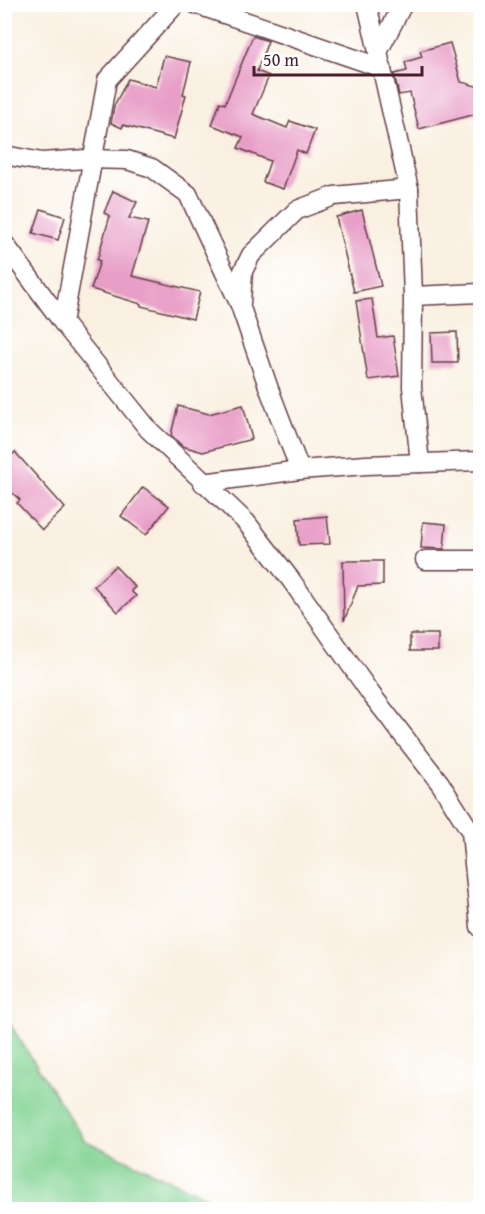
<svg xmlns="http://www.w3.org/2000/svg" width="485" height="1214" font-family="'Gentium Book Plus',serif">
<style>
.green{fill:#82d393;stroke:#66795f;stroke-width:1.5}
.building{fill:#e89ec7}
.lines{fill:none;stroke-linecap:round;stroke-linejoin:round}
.street-casing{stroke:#643e46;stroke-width:21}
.street{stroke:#fff;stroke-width:18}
</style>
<rect width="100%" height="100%" fill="#fff"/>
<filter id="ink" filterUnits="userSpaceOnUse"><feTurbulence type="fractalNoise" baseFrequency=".0167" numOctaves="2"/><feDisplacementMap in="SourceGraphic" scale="12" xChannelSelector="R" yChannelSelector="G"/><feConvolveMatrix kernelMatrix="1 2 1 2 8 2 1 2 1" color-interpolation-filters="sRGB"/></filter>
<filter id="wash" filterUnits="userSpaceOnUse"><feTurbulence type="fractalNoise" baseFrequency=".008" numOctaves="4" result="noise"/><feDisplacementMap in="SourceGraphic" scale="24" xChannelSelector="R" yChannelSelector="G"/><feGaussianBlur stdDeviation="1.35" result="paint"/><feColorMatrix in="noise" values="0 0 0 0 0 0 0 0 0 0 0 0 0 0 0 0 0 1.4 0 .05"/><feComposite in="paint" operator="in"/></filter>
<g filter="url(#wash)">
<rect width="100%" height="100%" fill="#f9f0e1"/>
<polygon class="green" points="4,1015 84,1140 232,1209 5,1209"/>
<g id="blocks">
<g class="building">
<polygon points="253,36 268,41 257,71 269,76 253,114 287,128 290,121 315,130 306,154 297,150 283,189 263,182 270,161 238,148 243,137 212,125 220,102 225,104"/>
<polygon points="450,43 461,82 480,87 480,113 419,129 410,93 399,95 394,74 407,71 405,62 422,57 420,51"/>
<polygon points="164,56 191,62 183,94 186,95 174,139 123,125 122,128 111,123 114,106 128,79 156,87"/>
<polygon points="113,191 137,202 129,218 148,222 132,276 200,292 193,319 141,306 141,304 91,289 100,261 97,260 110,216 104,213"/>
<polygon points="41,209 65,217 58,240 33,233"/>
<polygon points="362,210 381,286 354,292 336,217"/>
<polygon points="372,299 378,338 393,336 399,376 368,380 356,301"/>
<polygon points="457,332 458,363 432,363 431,333"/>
<polygon points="243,405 252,439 203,452 182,446 171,435 178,406 209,414"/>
<polygon points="15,452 65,508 42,530 17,503 20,500 4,485 4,463"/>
<polygon points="143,487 169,506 146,535 121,516"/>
<polygon points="327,516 330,544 299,545 297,519"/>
<polygon points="423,522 446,524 444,549 421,548"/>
<polygon points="343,561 383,561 383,585 358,586 344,621"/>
<polygon points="115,566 135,587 131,591 136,596 118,612 94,586"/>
<rect x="410" y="634" width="28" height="17"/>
</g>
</g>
</g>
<g filter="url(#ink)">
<use href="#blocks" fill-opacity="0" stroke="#643e46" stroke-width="1.5"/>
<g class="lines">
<defs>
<g id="street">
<polyline points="195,4 382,68"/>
<polyline points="367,4 378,52"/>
<polyline points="403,4 378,52 409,189 413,296"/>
<polyline points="4,155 42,162 86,159 127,160 152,168 188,194 240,305 269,389 300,470"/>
<polyline points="4,243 63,323 149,430 246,522 291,580 371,694 440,783 471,832 480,927"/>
<polyline points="241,303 243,271 251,255 297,210 334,196 409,189"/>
<polyline points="63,323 107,80 176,4"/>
<polyline points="420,463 412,387 413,296 480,293"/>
<polyline points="203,483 300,470 366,465 480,461"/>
<polyline points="425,560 480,560"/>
</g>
</defs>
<use href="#street" class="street-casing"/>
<use href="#street" class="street"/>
</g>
</g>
<rect width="485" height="1214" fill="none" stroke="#fff" stroke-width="24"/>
<path d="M254 66v9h168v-9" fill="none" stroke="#4a1f2b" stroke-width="3"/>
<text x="263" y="66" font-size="18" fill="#4a1f2b" stroke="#ffffff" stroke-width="4.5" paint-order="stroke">50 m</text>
</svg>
